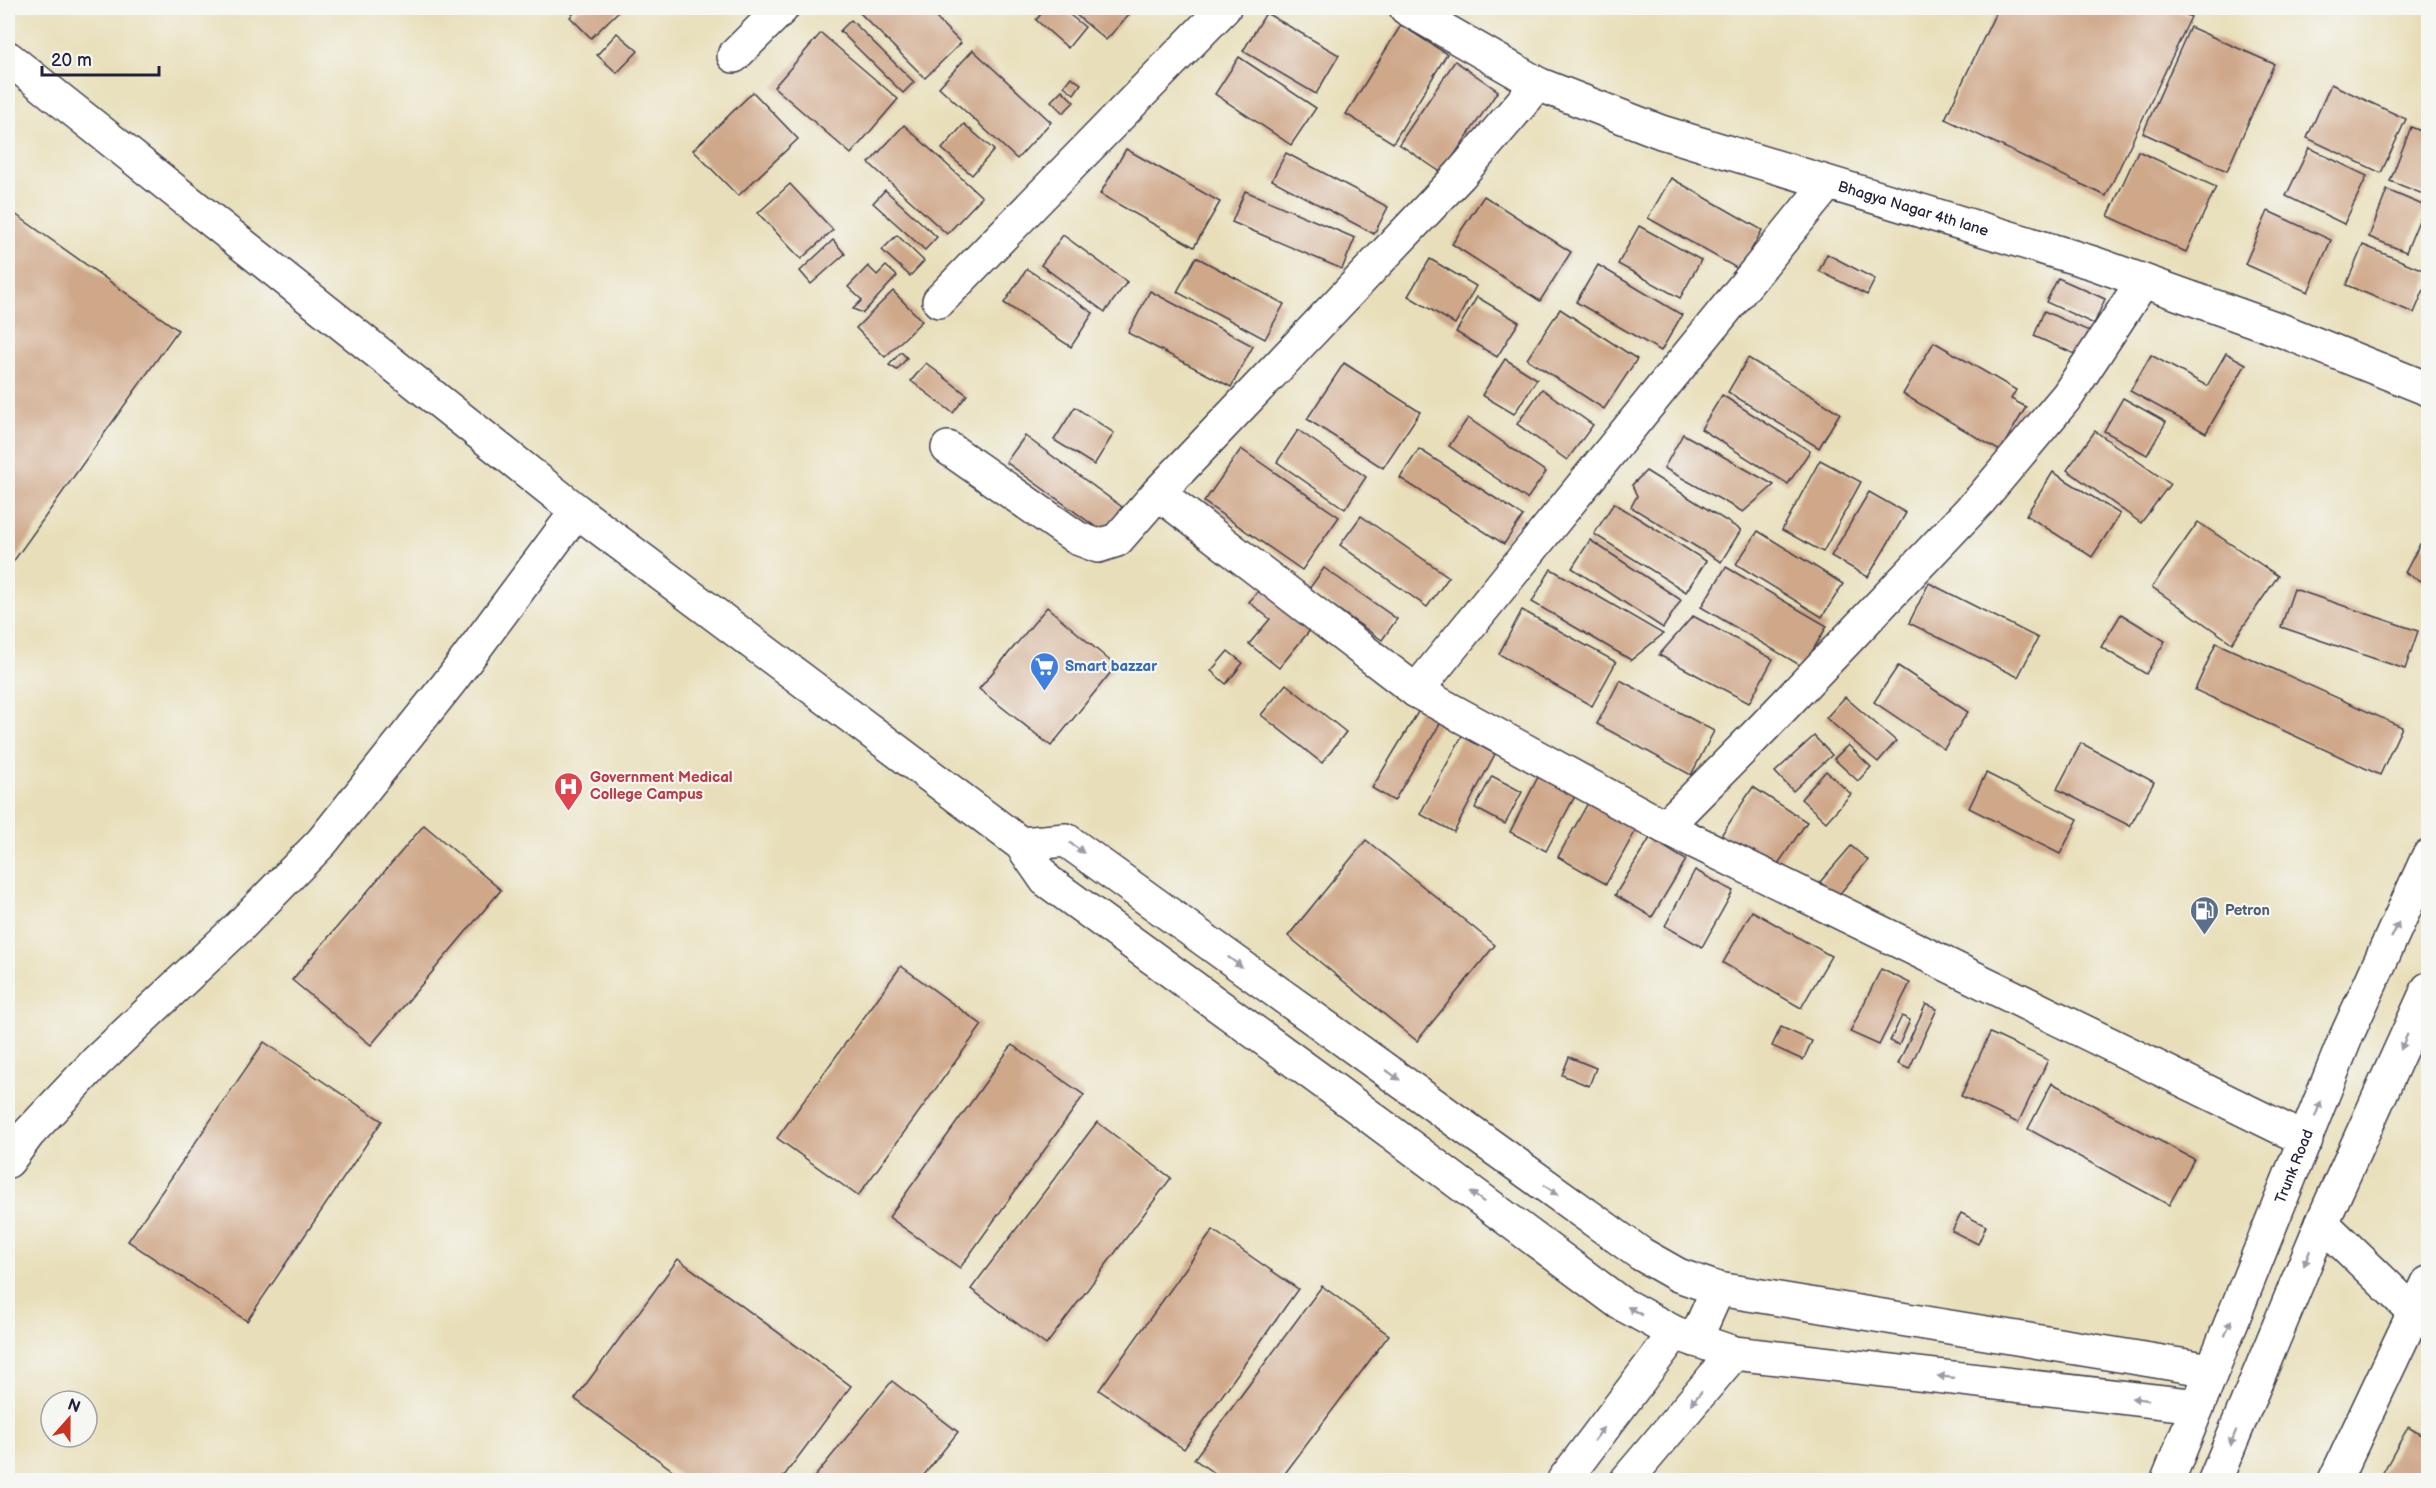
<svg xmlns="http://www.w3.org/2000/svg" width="2436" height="1488" font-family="'Balsamiq Sans',sans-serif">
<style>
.building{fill:#cfa789}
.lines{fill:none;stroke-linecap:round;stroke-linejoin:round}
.minor-casing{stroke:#403e4e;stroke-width:36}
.major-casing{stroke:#403e4e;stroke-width:36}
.minor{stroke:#fff;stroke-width:33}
.major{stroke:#fff;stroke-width:33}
.oneway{fill:#9c9ca7}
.labels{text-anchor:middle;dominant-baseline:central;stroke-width:4.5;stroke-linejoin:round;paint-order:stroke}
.street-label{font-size:15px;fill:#22223b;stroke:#f6f6f2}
.shop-label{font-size:15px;font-weight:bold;fill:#366cbe;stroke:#f6f6f2;text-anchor:start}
.health-label{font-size:15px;font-weight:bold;fill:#be3a42;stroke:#f6f6f2;text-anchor:start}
.service-label{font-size:15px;font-weight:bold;fill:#4e5e75;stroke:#f6f6f2;text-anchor:start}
</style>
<rect width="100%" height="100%" fill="#f6f6f2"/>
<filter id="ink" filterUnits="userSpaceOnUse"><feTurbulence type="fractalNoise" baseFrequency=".0167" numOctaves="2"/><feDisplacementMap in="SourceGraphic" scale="12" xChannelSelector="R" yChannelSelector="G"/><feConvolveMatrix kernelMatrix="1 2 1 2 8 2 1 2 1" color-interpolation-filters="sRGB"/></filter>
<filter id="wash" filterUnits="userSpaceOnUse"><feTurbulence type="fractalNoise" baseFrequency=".008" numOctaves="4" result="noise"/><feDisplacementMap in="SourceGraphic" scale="24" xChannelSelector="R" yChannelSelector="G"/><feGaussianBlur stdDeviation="1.35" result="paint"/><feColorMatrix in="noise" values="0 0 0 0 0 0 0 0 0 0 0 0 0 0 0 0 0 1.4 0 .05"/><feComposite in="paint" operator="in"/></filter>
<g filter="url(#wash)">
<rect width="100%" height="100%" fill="#e8dfba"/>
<g id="blocks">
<g class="building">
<polygon points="579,8 622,8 591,38 570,17"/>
<polygon points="855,8 926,8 961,43 925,78"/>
<polygon points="1046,8 1061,8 1085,27 1068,48 1036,20"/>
<polygon points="1068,8 1131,8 1133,10 1106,40"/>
<polygon points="1998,8 2170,8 2191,17 2106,196 1945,119"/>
<polygon points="1266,13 1339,55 1316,94 1243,51"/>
<polygon points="851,20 914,82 903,93 840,31"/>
<polygon points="1401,25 1447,54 1393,143 1346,114"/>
<polygon points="2190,27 2274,64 2227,171 2143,133"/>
<polygon points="617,33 638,51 617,73 597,55"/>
<polygon points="821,33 898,99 851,154 774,87"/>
<polygon points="973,50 1051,122 1017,159 939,87"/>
<polygon points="1239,57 1316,108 1291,145 1215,94"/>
<polygon points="1455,61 1498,91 1442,173 1399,144"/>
<polygon points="1071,77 1081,84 1074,94 1064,86"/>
<polygon points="2331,84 2406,119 2381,173 2307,138"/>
<polygon points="1062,90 1074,102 1063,113 1051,101"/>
<polygon points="753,92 798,139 738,196 693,150"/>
<polygon points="964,124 994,150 972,175 942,149"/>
<polygon points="904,125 982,197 947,234 869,163"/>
<polygon points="2411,127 2428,134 2428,196 2390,181"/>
<polygon points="2309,148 2367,176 2344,224 2286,196"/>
<polygon points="1126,149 1220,202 1194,247 1100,194"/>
<polygon points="2138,151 2216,187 2186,252 2108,216"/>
<polygon points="1286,153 1388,207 1374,234 1272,180"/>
<polygon points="1671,178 1762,230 1740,270 1648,218"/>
<polygon points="790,184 833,230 801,259 758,213"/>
<polygon points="885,190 937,237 925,250 873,203"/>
<polygon points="2387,190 2425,206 2406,252 2369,237"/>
<polygon points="1245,191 1355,238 1342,269 1232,222"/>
<polygon points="1484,196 1571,252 1540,301 1452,244"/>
<polygon points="8,209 178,330 8,569"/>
<polygon points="2268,211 2331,240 2308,292 2245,264"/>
<polygon points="1639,226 1701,260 1680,298 1618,264"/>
<polygon points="897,235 924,261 910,276 882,250"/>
<polygon points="1063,235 1127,282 1105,312 1041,265"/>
<polygon points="833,240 845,254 811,284 800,271"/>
<polygon points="2363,245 2428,272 2428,280 2414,313 2346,285"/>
<polygon points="1827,254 1875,279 1867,295 1819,271"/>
<polygon points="1196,257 1284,304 1265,339 1177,292"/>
<polygon points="1430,259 1476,286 1455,324 1408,296"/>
<polygon points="1598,265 1682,315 1661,351 1576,302"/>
<polygon points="868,266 877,275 886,266 897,276 863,313 853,309 862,300 848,287"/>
<polygon points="1027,269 1093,313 1071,347 1004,303"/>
<polygon points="2058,278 2105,299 2094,324 2046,302"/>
<polygon points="893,291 922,321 885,357 856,328"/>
<polygon points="1150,291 1253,346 1231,387 1128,333"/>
<polygon points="1477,297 1519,322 1497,357 1456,332"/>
<polygon points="1560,309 1637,359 1604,409 1527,359"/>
<polygon points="2044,311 2089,331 2077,355 2034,336"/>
<polygon points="1934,342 2016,390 2011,399 2026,407 2000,451 1903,394"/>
<polygon points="901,352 907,358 897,370 889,365"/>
<polygon points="2226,353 2246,364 2206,433 2130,391 2151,355 2207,386"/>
<polygon points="1748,358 1840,413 1819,448 1728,392"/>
<polygon points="1505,359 1537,379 1514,414 1482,395"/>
<polygon points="926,363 967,395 953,413 911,381"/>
<polygon points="1344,363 1420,412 1383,468 1307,419"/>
<polygon points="1542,389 1593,425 1567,460 1517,424"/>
<polygon points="1722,395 1810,451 1788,484 1701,429"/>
<polygon points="2123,398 2166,422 2147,455 2104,431"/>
<polygon points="1075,407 1114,433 1094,465 1054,440"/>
<polygon points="1468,418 1546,472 1527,499 1449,446"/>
<polygon points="1298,430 1366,477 1345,509 1277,462"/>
<polygon points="2095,431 2170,484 2141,523 2067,470"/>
<polygon points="1683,434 1774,485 1743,512 1664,468"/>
<polygon points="1025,436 1122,507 1104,533 1006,462"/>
<polygon points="1241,449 1339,517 1302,570 1204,502"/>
<polygon points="1419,449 1523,516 1504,544 1400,478"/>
<polygon points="1820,460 1861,482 1823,552 1782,530"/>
<polygon points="1646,471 1741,530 1721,562 1631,507 1637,496 1632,485"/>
<polygon points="2053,472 2120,514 2092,557 2026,515"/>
<polygon points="1869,492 1906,513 1868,577 1831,556"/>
<polygon points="1614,503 1706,561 1686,592 1594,534"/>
<polygon points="1361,516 1449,577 1427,607 1340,545"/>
<polygon points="2198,522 2278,576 2232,643 2152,587"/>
<polygon points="1758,531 1843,584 1822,617 1736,564"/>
<polygon points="1590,540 1681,600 1663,628 1572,568"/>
<polygon points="2420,544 2428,548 2428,584 2405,573"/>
<polygon points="1726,567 1827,626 1803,667 1701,607"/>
<polygon points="1324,568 1397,619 1382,640 1309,589"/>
<polygon points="1551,569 1663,634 1631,660 1532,602"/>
<polygon points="1265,583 1315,624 1279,668 1249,644 1270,619 1249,602"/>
<polygon points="1929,583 2038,638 2018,677 1909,623"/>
<polygon points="2294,589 2418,631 2405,669 2281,627"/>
<polygon points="1047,607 1116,666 1051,746 979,689"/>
<polygon points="1522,610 1616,662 1592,706 1499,654"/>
<polygon points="2121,614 2165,641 2146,674 2101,647"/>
<polygon points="1693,616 1773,659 1749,703 1659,655"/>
<polygon points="2216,643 2402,727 2380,775 2195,690"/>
<polygon points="1228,651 1243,663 1226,684 1211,671"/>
<polygon points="1898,666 1968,712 1944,749 1874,702"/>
<polygon points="1620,680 1714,731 1691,775 1597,724"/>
<polygon points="1286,684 1346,732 1322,763 1261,715"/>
<polygon points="1845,697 1896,741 1878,762 1826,718"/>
<polygon points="1421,707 1443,719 1394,801 1372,788"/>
<polygon points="1462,736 1495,754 1454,832 1420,814"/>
<polygon points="1814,736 1832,755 1793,791 1775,772"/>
<polygon points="2081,743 2154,782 2130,826 2057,789"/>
<polygon points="1848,745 1871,767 1858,781 1834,759"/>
<polygon points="1826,771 1851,794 1826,822 1801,799"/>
<polygon points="1986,773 2078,819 2060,854 1969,808"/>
<polygon points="1539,775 1576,794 1546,851 1510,832"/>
<polygon points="1492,776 1522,792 1505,824 1475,808"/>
<polygon points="1753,787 1807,822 1771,874 1718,840"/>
<polygon points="1593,794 1641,821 1606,884 1558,857"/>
<polygon points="424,825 501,890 371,1045 292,980"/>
<polygon points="1650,838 1686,860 1652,917 1615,895"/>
<polygon points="1366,840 1495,945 1417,1041 1288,936"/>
<polygon points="1851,846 1868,860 1837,897 1820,882"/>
<polygon points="1695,870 1733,891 1702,947 1665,926"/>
<polygon points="1752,911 1831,956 1801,1008 1723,963"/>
<polygon points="901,966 982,1025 858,1196 777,1138"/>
<polygon points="1881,969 1910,983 1879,1045 1850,1032"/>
<polygon points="1926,1004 1937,1009 1909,1069 1898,1064"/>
<polygon points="1902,1016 1910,1020 1899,1045 1890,1041"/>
<polygon points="1781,1027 1812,1041 1803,1060 1772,1046"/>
<polygon points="1990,1033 2048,1060 2018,1123 1961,1096"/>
<polygon points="264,1042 382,1121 247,1321 128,1241"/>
<polygon points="1012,1045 1084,1095 960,1268 889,1217"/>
<polygon points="1569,1057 1596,1068 1589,1086 1562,1075"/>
<polygon points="2052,1083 2194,1159 2169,1205 2028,1129"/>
<polygon points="1097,1122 1171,1178 1046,1345 971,1289"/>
<polygon points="1961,1213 1986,1226 1978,1244 1952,1231"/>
<polygon points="1213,1230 1298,1289 1184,1449 1099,1390"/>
<polygon points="678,1259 851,1386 781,1480 686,1480 575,1399"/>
<polygon points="1322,1286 1389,1335 1280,1480 1224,1480 1194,1459"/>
<polygon points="892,1381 958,1432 920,1480 812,1480"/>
<polygon points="2408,1427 2428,1439 2428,1480 2379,1480"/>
</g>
</g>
</g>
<g filter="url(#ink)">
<use href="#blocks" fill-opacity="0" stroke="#403e4e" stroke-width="1.5"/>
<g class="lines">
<defs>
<g id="minor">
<polyline points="734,56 782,8"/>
<polyline points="8,58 577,511 1021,844 1046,880 1337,1092 1620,1303 1675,1333 1734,1353 2198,1406"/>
<polyline points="939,301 1224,8"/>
<polyline points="948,448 1077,538 1098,546 1117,540 1158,493 1460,175 1538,84"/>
<polyline points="1158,493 1416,691 1665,827 2306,1140"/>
<polyline points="1416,691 1828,183"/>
<polyline points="1665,827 1764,727 1981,499 2068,395 2143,281"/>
<polyline points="1021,844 1066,840 1641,1254 1678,1275 1718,1289 2211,1370"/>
<polyline points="8,1161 28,1134 97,1061 239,927 322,842 452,679 577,511"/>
<polyline points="2322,1223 2415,1313 2428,1323"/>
<polyline points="1695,1340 1718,1289"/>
<polyline points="1564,1480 1675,1333"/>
<polyline points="1627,1480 1734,1353"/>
<polyline points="2335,1480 2428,1283"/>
</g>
<g id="major">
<path id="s1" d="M1406 8 1538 84 1661 132 2093 263 2283 331 2428 389"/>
<path id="s2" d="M2168 1480 2346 1037 2428 857"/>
<polyline points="2215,1480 2322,1223 2428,989"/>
</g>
</defs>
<use href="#minor" class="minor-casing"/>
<use href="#major" class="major-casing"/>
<use href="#minor" class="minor"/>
<use href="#major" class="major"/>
</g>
<defs><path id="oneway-solid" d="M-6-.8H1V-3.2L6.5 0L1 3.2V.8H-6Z" transform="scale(1.5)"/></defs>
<g class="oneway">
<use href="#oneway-solid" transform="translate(1077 848) rotate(36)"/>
<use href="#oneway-solid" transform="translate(2395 930) rotate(-65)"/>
<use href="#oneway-solid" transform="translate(1235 962) rotate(36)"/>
<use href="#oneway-solid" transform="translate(2404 1042) rotate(114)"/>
<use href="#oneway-solid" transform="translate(1393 1075) rotate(36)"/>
<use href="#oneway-solid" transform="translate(2318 1109) rotate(-69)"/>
<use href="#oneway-solid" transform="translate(1551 1190) rotate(36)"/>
<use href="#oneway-solid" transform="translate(1477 1197) rotate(-143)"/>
<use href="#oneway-solid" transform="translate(2307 1258) rotate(112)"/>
<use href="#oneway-solid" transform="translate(1635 1311) rotate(-151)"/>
<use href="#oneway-solid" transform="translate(2228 1328) rotate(-68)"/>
<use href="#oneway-solid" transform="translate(1946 1377) rotate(-174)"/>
<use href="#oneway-solid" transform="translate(1696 1398) rotate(130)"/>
<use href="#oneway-solid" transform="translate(2140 1399) rotate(-174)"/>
<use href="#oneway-solid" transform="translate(1599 1434) rotate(-53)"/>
<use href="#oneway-solid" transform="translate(2233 1438) rotate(112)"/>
</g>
</g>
<defs>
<symbol id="supermarket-pin" viewBox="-11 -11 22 30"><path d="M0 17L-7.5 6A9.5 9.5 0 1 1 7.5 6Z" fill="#3f7fe0" stroke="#f6f6f2"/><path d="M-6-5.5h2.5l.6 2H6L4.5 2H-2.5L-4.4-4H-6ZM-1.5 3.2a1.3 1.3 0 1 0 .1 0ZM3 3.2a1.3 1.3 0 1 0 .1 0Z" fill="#fff"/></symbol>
<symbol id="hospital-pin" viewBox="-11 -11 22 30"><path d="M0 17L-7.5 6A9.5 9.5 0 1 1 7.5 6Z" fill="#e0444e" stroke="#f6f6f2"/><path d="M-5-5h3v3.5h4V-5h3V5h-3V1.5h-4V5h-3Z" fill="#fff"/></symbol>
<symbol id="fuel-pin" viewBox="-11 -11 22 30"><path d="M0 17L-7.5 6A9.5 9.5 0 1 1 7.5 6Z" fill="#5c6f8a" stroke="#f6f6f2"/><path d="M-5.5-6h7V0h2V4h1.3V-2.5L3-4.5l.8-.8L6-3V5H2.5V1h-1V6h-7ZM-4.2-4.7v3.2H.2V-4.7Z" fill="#fff"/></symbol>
</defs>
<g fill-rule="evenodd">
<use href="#supermarket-pin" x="1028" y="650" width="33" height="45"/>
<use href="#hospital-pin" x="552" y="770" width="33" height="45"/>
<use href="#fuel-pin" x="2188" y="894" width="33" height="45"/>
</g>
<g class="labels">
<g class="street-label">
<text stroke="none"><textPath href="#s1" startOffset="548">Bhagya Nagar 4th lane</textPath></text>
<text stroke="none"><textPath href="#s2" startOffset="338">Trunk Road</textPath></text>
</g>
<g class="shop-label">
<text x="1065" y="666">Smart bazzar</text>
</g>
<g class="health-label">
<text x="590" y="777">Government Medical<tspan x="590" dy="17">College Campus</tspan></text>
</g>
<g class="service-label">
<text x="2225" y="910">Petron</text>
</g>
</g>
<rect width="2436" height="1488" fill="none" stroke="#f6f6f2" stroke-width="30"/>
<g transform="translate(69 1419) rotate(21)"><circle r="28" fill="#f6f6f2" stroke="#a1a1a9" stroke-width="1.5"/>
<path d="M0-4.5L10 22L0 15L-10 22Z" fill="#c8321e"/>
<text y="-9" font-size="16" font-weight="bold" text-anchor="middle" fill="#22223b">N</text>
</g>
<path d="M42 66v9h117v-9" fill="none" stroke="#22223b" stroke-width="3"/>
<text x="51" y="66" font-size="18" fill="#22223b" stroke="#f6f6f2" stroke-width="4.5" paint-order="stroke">20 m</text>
</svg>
